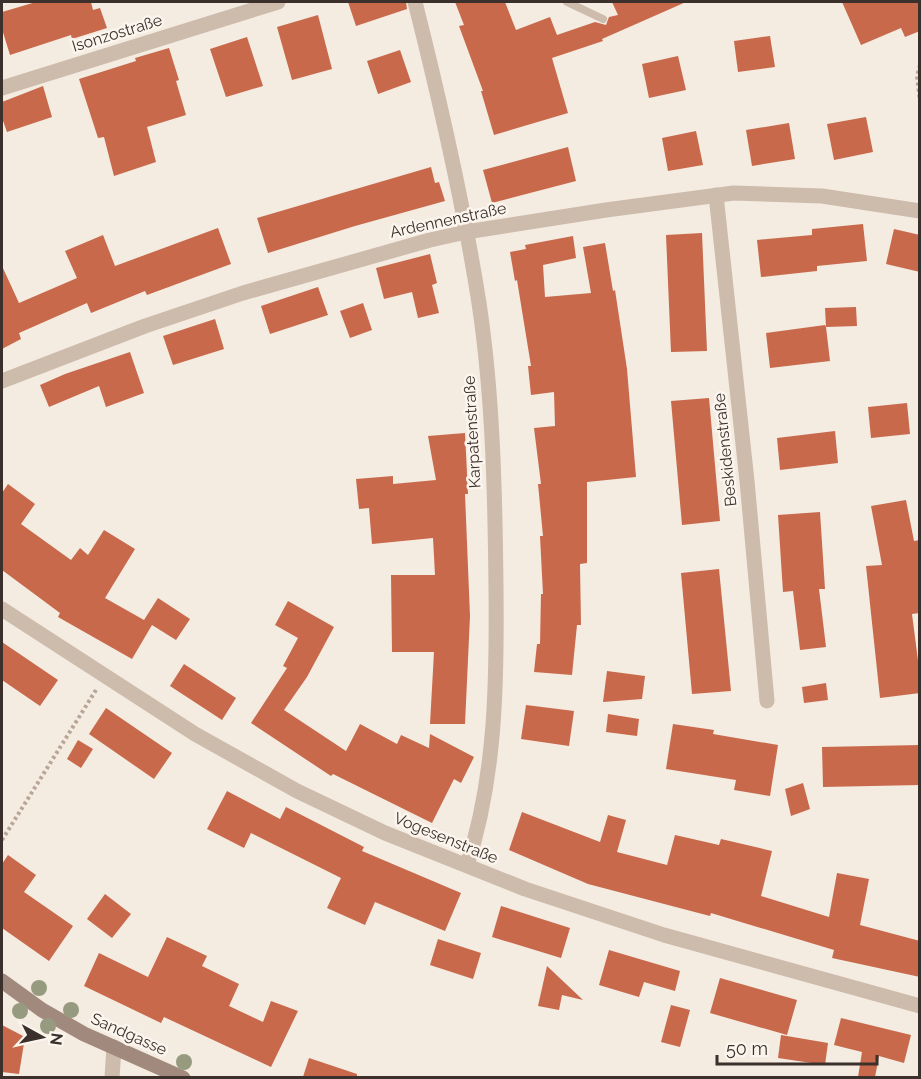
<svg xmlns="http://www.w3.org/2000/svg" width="921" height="1079" font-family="Raleway,sans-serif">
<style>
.building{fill:#c8694b}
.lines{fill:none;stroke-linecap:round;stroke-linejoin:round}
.path{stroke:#b9a596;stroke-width:4;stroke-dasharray:3 3;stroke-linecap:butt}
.lane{stroke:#cdbbac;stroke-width:8}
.street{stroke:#cdbbac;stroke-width:15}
.secondary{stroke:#a18a7d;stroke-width:15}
.tree{fill:#969b7f}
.labels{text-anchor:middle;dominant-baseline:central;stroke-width:5;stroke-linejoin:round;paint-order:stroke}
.street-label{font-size:16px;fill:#3b302b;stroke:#fbf5ee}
</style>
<rect width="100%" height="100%" fill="#f4ebe1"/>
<g class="building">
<polygon points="36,2 91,2 93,10 100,8 107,28 72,39 71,35 10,55 2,29 2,12"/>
<polygon points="348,2 406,2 407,9 356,26"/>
<polygon points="455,2 505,2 516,30 550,17 557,35 595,22 606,25 609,17 618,15 612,2 686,2 602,39 603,41 552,58 568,113 494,135 481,91 483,91 459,26 464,25"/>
<polygon points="842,2 920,2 920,31 905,37 901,28 861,45"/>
<polygon points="318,15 332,69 292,80 277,27"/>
<polygon points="770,36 775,67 738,72 734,41"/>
<polygon points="247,37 263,86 226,97 210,49"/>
<polygon points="169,48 179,80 176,81 186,115 147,127 156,162 114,176 104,137 98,138 79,79 136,61 135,58"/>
<polygon points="400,50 411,82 378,94 367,61"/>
<polygon points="678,56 686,90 649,98 642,64"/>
<polygon points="43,86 52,117 7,132 2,118 2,102"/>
<polygon points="866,117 873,152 834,160 827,124"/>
<polygon points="789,123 795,159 752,166 746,130"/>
<polygon points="696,131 703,165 668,171 662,138"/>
<polygon points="568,147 576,181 492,203 483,170"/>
<polygon points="431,167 435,183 439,182 445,201 355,226 268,253 257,218"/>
<polygon points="863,224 867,261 817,266 817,271 761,277 757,240 812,235 812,229"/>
<polygon points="218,228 231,264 147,295 145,291 91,313 87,303 19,333 21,339 2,349 2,266 19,303 77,278 65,251 103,235 115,266"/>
<polygon points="894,229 920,235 920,272 886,264"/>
<polygon points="702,233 707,351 671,352 666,235"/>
<polygon points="573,236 576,258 543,265 545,297 591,293 583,247 605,243 613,291 615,290 627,369 636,477 587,482 587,563 580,564 581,625 577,625 572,675 534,672 537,644 540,644 541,594 543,594 540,536 543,536 538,484 541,484 534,428 555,426 554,392 531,395 528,366 531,366 517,280 515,281 510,252 526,249 525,245"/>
<polygon points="430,254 437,283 432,285 439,313 418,318 412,292 384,299 376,268"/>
<polygon points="318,287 328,315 270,334 261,306"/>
<polygon points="363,303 372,330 350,338 340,311"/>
<polygon points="856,307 857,326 826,327 830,361 770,368 766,333 825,325 826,327 825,308"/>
<polygon points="215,319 224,349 173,365 163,336"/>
<polygon points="130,352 144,393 106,407 99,386 49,407 40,385 65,374"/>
<polygon points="709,398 720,521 682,525 671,401"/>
<polygon points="907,403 910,434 871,438 868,407"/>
<polygon points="835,431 838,463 780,470 777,438"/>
<polygon points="465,433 468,494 465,494 470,616 465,724 430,724 434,652 392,652 391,575 435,575 433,538 372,544 369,508 359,509 356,479 393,476 393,484 436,480 428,436"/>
<polygon points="8,484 35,504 21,524 71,560 80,548 88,555 104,530 135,549 105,598 144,620 158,598 190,619 176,640 152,625 132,659 58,617 60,613 2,570 2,493"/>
<polygon points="906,500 914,541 920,540 920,613 912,614 920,676 920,693 880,698 866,566 882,565 871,506"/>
<polygon points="820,512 825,589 819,589 826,647 800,650 793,591 783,592 778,515"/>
<polygon points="719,569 731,691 692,694 681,573"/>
<polygon points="288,601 334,627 307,677 284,710 346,751 360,724 397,744 401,735 429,748 430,734 474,757 461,783 454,779 432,823 333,774 331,776 251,723 287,668 283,666 298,638 275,625"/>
<polygon points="2,642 58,680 40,706 2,680"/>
<polygon points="184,664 236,698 222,720 170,686"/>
<polygon points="607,671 645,676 642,699 603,702"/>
<polygon points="826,683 828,700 804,703 802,687"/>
<polygon points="526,705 574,711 569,746 521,739"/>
<polygon points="106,708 172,753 154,779 89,734"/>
<polygon points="608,714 639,719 637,736 606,732"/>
<polygon points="673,724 714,730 713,734 778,745 770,796 734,790 736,780 666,769"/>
<polygon points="78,740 93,749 81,768 67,759"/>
<polygon points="920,745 920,785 823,787 822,747"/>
<polygon points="803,783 810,809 791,816 785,789"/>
<polygon points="227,791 280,819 286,807 364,847 362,851 461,893 445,931 375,902 365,925 327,908 341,878 251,833 244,848 207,829"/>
<polygon points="522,812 600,842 608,815 626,820 617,852 667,865 675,835 719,845 721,839 772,851 761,896 829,917 837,873 869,879 860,925 920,941 920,977 832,958 834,950 711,913 710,916 588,884 509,850"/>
<polygon points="8,855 36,875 24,892 73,926 49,961 2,928 2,864"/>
<polygon points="105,894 131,914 112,938 87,919"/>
<polygon points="501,906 570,928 561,958 492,937"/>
<polygon points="167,937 207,956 202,966 239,984 229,1006 263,1022 271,1001 298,1011 271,1067 164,1017 161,1023 84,986 99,953 148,977"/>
<polygon points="438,939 481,953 473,979 430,965"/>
<polygon points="609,950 680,971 675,991 644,982 639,997 599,985"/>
<polygon points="547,966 583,1000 562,995 559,1010 538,1006"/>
<polygon points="720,978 797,1000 787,1035 710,1013"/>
<polygon points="671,1005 690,1010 680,1047 661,1042"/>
<polygon points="841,1018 911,1035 904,1063 879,1056 875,1077 858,1077 862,1052 834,1045"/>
<polygon points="2,1025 25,1037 19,1074 2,1072"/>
<polygon points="781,1035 828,1043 825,1065 778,1058"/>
<polygon points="309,1058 357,1074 357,1077 303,1077"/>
</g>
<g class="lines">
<g class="path">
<polyline points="920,65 917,76 920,102"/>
<polyline points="2,840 96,690"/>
</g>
<polyline class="lane" points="567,2 603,19"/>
<g class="street">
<path d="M415 2C440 101 463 201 479 303 493 396 495 493 496 587 497 680 496 777 467 865"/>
<polyline points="2,88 278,2"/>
<polyline points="716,195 747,481 767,701"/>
<polyline points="2,381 145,326 243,293 430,240 466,232 606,210 734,193 822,196 920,211"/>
<polyline points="2,609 195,734 297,791 385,833 525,889 664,935 920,1006"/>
<polyline points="112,1078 114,1047"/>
</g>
<polyline class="secondary" points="2,981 42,1010 84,1034 183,1078"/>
</g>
<g class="tree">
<circle cx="39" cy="988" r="8"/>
<circle cx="71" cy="1010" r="8"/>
<circle cx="20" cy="1011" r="8"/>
<circle cx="48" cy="1026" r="8"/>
<circle cx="184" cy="1062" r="8"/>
</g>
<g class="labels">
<g class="street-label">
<text transform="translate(117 33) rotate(-17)">Isonzostraße</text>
<text transform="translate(448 220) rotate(-12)">Ardennenstraße</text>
<text transform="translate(472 432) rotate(-93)">Karpatenstraße</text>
<text transform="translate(725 450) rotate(-96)">Beskidenstraße</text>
<text transform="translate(446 838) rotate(22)">Vogesenstraße</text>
<text transform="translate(129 1034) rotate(24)">Sandgasse</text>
</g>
</g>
<rect width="921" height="1079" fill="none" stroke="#3b302b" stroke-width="6"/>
<g transform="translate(42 1037) rotate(98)" stroke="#fbf5ee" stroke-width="4.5" paint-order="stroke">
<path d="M0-4.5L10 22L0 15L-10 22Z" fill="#3b302b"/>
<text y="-9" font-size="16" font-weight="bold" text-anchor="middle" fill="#3b302b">N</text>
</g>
<path d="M717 1055v9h160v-9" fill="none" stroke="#3b302b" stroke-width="3"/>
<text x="726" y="1055" font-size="18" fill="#3b302b" stroke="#fbf5ee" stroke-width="4.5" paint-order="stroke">50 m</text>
</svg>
